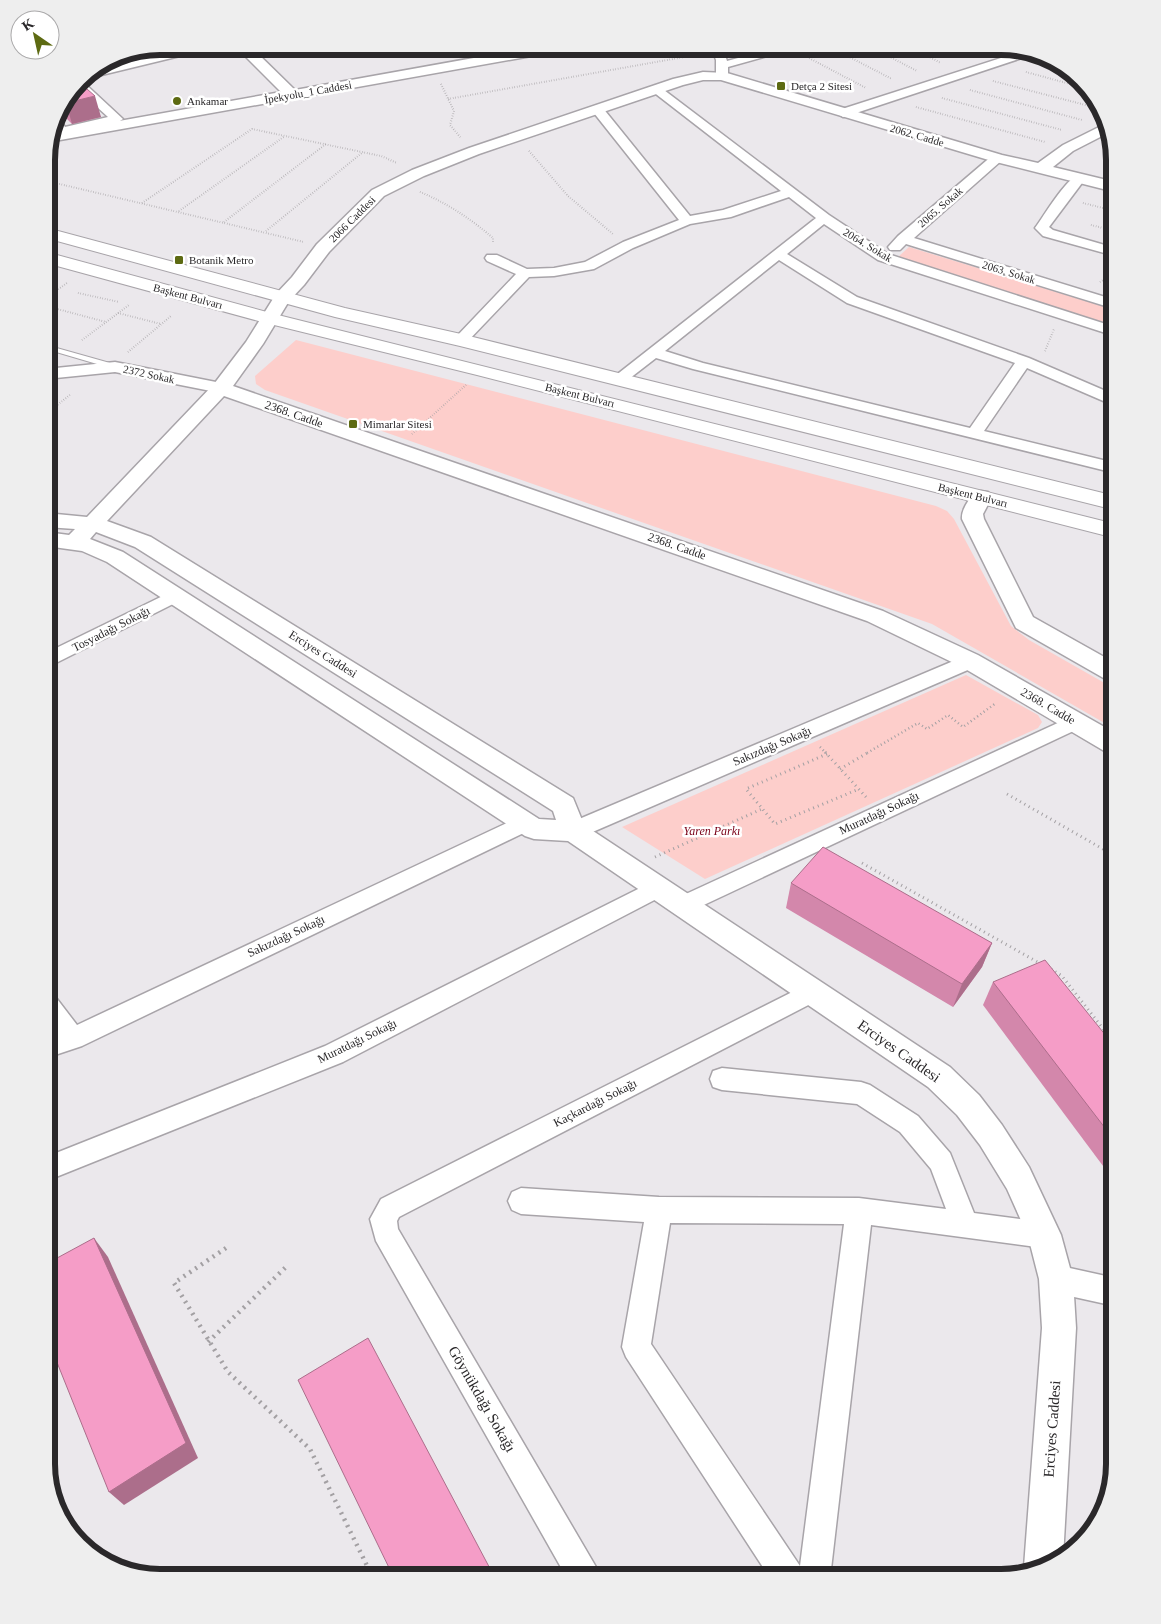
<svg xmlns="http://www.w3.org/2000/svg" width="1161" height="1624" font-family="'Times New Roman',serif">
<style>
.green{fill:#fdcecb}
.lines{fill:none;stroke-linecap:round;stroke-linejoin:round}
.service-casing{stroke:#a8a4a9;stroke-width:2}
.minor-casing{stroke:#a8a4a9;stroke-width:3}
.tertiary-casing{stroke:#a8a4a9;stroke-width:3}
.primary-casing{stroke:#a8a4a9;stroke-width:2}
.path-far3{stroke:#a3a0a3;stroke-width:2;stroke-dasharray:0.5 2;stroke-linecap:butt}
.path-far2{stroke:#a3a0a3;stroke-width:2.5;stroke-dasharray:1 3;stroke-linecap:butt}
.path-far1{stroke:#a3a0a3;stroke-width:3;stroke-dasharray:1 4;stroke-linecap:butt}
.path{stroke:#a3a0a3;stroke-width:4.5;stroke-dasharray:2 5;stroke-linecap:butt}
.service{fill:#fff;fill-rule:evenodd}
.minor{fill:#fff;fill-rule:evenodd}
.tertiary{fill:#fff;fill-rule:evenodd}
.primary{fill:#fff;fill-rule:evenodd}
.wall{fill:#d387ab}
.shaded-wall{fill:#ac6e8b}
.building{fill:#f59dc7;stroke:#ac6e8b}
.poi-dot{fill:#5d6a12;stroke:#fff;stroke-width:2}
.labels{text-anchor:middle;dominant-baseline:central;stroke-width:5;stroke-linejoin:round;paint-order:stroke}
.far-poi-label{font-size:11px;fill:#2a282a;stroke:#fff;text-anchor:start}
.far-street-label{font-size:11px;fill:#2a282a;stroke:#fff}
.street-label{font-size:12px;fill:#2a282a;stroke:#fff}
.park-label{font-size:12px;font-style:italic;fill:#790017;stroke:#fff}
.near-street-label{font-size:15px;fill:#2a282a;stroke:#fff}
.rim{fill:none;stroke:#2a282a;stroke-width:6}
</style>
<rect width="100%" height="100%" fill="#ebe8ec"/>
<g class="green">
<polygon points="909,247 1115,310 1115,326 898,257"/>
<polygon points="296,340 936,506 947,511 954,519 1011,626 1029,640 1115,689 1115,729 932,624 265,390 256,384 255,376"/>
<polygon points="966,675 1038,715 1042,722 1038,728 705,879 622,827"/>
</g>
<g class="lines">
<defs>
<polygon id="service" points="46,345 117,365 118,367 114,369 46,349"/>
<g id="minor">
<polygon points="194,46 214,46 213,48 81,80 89,72"/>
<polygon points="711,46 722,46 727,61 783,46 803,46 728,67 728,76 722,79 716,76 716,60"/>
<polygon points="1023,51 1034,54 847,116 843,117 837,113 839,110"/>
<polygon points="81,80 123,119 117,123 62,135 58,134 53,128 56,119 59,119 65,127 108,117 75,87"/>
<path d="M656 86 660 87 829 215 888 254 1115 327V336L878 260 824 224 787 254 857 297 1029 358 1115 395V406L1027 368 984 431 1115 463V473L693 369 656 358 625 382H615L612 379 615 376 816 218 789 197 731 217 690 224 633 248 594 269 554 276 529 277 466 343H456L454 340 456 337 516 274 487 261 485 258 487 255H497L527 269 554 268 585 262 623 242 679 220 594 113 592 110 594 107H602L690 216 723 210 781 191 652 91 650 89ZM779 260 847 303 1015 363 970 428 703 363 665 351Z"/>
<polygon points="997,154 1003,158 1001,161 914,238 1115,300 1115,309 906,244 900,250 890,250 888,247 898,236 993,155"/>
<path d="M1079 175 1085 179 1049 227 1053 230 1115 248V256L1043 236 1035 228C1044 216 1066 178 1079 175Z"/>
<polygon points="115,362 221,383 227,385 229,388 227,391 221,393 115,372 46,379 46,369"/>
<polygon points="175,590 181,592 184,596 181,600 46,668 46,653"/>
<polygon points="970,654 977,656 980,661 977,666 581,837 573,839 565,837 562,831 565,825"/>
<polygon points="1075,715 1082,717 1085,722 1082,727 691,911 683,914 675,911 672,905 675,899"/>
<polygon points="524,815 532,817 535,823 532,829 82,1046 46,1058 46,1036 55,1033 46,1021 46,992 54,995 77,1025"/>
<polygon points="658,879 666,882 669,888 666,894 343,1062 46,1181 46,1157 325,1046"/>
<polygon points="812,982 820,985 824,992 820,999 399,1217 397,1221 398,1229 596,1567 601,1578 567,1578 376,1241 370,1219 381,1199"/>
<path d="M722 1068 861 1082 870 1085 918 1116 950 1153 974 1213 1044 1222 1054 1226 1057 1235 1054 1244 1044 1248 871 1225 830 1578H770L626 1357 622 1347 644 1222 521 1214 512 1210 508 1201 512 1192 521 1188 659 1197 859 1198 946 1209 931 1169 900 1132 857 1104 722 1090 713 1087 710 1079 713 1071ZM670 1223 844 1224 800 1566 651 1344Z"/>
<polygon points="1056,1265 1115,1278 1115,1306 1056,1293 1046,1289 1042,1279 1046,1269"/>
</g>
<g id="tertiary">
<polygon points="235,46 250,46 295,90 540,46 572,46 565,50 49,142 52,133 281,92"/>
<path d="M703 72 727 73 1002 155 1038 163 1063 145 1105 124 1108 133 1073 151 1053 167 1115 182V192L992 161 721 80H703L683 85 479 154 424 176 384 196 329 252 304 285 289 301 263 344 233 386 883 611 978 655 1115 733V754L1106 752 962 667 867 621 224 396 107 521 151 537 573 798 584 825 950 1067 979 1095 1002 1125 1029 1167 1061 1235 1073 1279 1076 1328 1063 1558 1058 1562 1025 1571 1024 1567 1042 1328 1039 1279 1028 1236 1007 1189 980 1145 957 1115 928 1087 568 841 534 839 525 836 107 562 82 551 46 546V532L69 535 75 529 46 527V513L87 517 214 384 246 342 276 294 292 277 317 244 372 190 412 170 469 148 673 79ZM96 532 135 547 553 811 556 820 539 819 123 552 90 539Z"/>
<path d="M981 491 988 492 992 497 983 514 984 519 1033 617 1115 663V682L1107 680 1016 628 962 519C961 510 969 500 974 492Z"/>
</g>
<g id="primary">
<polygon points="47,228 345,308 461,334 1115,496 1115,510 460,346 335,317 46,238"/>
<polygon points="46,252 274,314 1115,524 1115,538 477,375 262,322 46,263"/>
</g>
</defs>
<use href="#service" class="service-casing"/>
<use href="#minor" class="minor-casing"/>
<use href="#tertiary" class="tertiary-casing"/>
<use href="#primary" class="primary-casing"/>
<g class="path-far3">
<polyline points="828,46 892,79"/>
<polyline points="869,46 917,71"/>
<polyline points="908,46 941,63"/>
<polyline points="945,46 964,56"/>
<polyline points="807,57 866,88"/>
<polyline points="1044,61 1063,66"/>
<polyline points="1026,72 1085,88"/>
<polyline points="993,81 1101,109"/>
<polyline points="441,84 454,111 450,125 461,138"/>
<polyline points="970,90 1082,120"/>
<polyline points="942,98 1062,130"/>
<polyline points="448,99 701,54"/>
<polyline points="916,107 1045,142"/>
<polyline points="529,151 568,196 613,234"/>
<polyline points="47,181 304,242"/>
<path d="M420 192C447 203 471 219 493 238V242"/>
<polyline points="142,203 252,129 381,156 397,163"/>
<polyline points="1083,203 1115,211"/>
<polyline points="179,211 285,136"/>
<polyline points="224,222 326,144"/>
<polyline points="1091,225 1115,231"/>
<polyline points="266,231 363,152"/>
<polyline points="1100,282 1115,273"/>
<polyline points="46,284 49,285"/>
<polyline points="78,293 119,302"/>
<polyline points="46,298 67,283"/>
<polyline points="46,306 106,322"/>
<polyline points="118,313 161,324"/>
<polyline points="82,340 129,305"/>
<polyline points="1045,351 1054,329"/>
<polyline points="128,352 171,316"/>
<polyline points="46,414 71,394"/>
<polyline points="412,434 467,384"/>
</g>
<g class="path-far2">
<polyline points="820,747 826,753"/>
<polyline points="867,753 918,723 927,729 948,715 963,727 996,703"/>
</g>
<g class="path-far1">
<polyline points="825,752 866,797"/>
<polyline points="827,754 746,789 775,824 859,789"/>
<polyline points="840,769 869,752"/>
<polyline points="1007,794 1115,856"/>
<polyline points="655,857 762,809"/>
<polyline points="862,863 1041,964"/>
<polyline points="1051,969 1062,976 1115,1044"/>
</g>
<g class="path">
<polyline points="226,1248 174,1283 228,1372 310,1449 373,1578"/>
<polyline points="208,1342 286,1267"/>
</g>
<use href="#service" class="service"/>
<use href="#minor" class="minor"/>
<use href="#tertiary" class="tertiary"/>
<use href="#primary" class="primary"/>
</g>
<g class="wall">
<polygon points="424,46 481,46 430,54"/>
<polygon points="79,82 101,117 72,124 58,110"/>
<polygon points="791,883 992,943 982,967 953,1007 786,908"/>
<polygon points="993,982 1115,1047 1115,1171 1109,1174 983,1005"/>
</g>
<g class="shaded-wall">
<polygon points="160,46 185,46 94,69 117,55"/>
<polygon points="430,46 481,46 430,54"/>
<polygon points="95,96 101,117 72,124 66,103"/>
<polygon points="992,943 982,967 953,1007 962,984"/>
<polygon points="1115,1166 1115,1171 1109,1174"/>
<polygon points="94,1238 108,1257 198,1458 124,1505 109,1492"/>
</g>
<g class="building">
<polygon points="79,82 95,96 66,103 64,102"/>
<polygon points="823,847 992,943 962,984 791,883"/>
<polygon points="1045,960 1115,1047 1115,1141 993,982"/>
<polygon points="94,1238 186,1443 109,1492 46,1335 46,1264"/>
<polygon points="368,1338 495,1578 394,1578 298,1380"/>
</g>
<g class="poi-dot">
<rect x="776" y="81" width="10" height="10" rx="2.5"/>
<circle cx="177" cy="101" r="5"/>
<rect x="174" y="255" width="10" height="10" rx="2.5"/>
<rect x="348" y="419" width="10" height="10" rx="2.5"/>
</g>
<g class="labels">
<g class="far-poi-label">
<text x="791" y="86">Detça 2 Sitesi</text>
<text x="187" y="101">Ankamar</text>
<text x="189" y="260">Botanik Metro</text>
<text x="363" y="424">Mimarlar Sitesi</text>
</g>
<g class="far-street-label">
<text transform="translate(308 92) rotate(-10)">İpekyolu_1 Caddesi</text>
<text transform="translate(917 135) rotate(16)">2062. Cadde</text>
<text transform="translate(940 207) rotate(-41)">2065. Sokak</text>
<text transform="translate(352 219) rotate(-45)">2066 Caddesi</text>
<text transform="translate(868 245) rotate(31)">2064. Sokak</text>
<text transform="translate(1009 272) rotate(17)">2063. Sokak</text>
<text transform="translate(188 296) rotate(15)">Başkent Bulvarı</text>
<text transform="translate(149 374) rotate(12)">2372 Sokak</text>
<text transform="translate(580 395) rotate(14)">Başkent Bulvarı</text>
<text transform="translate(973 495) rotate(14)">Başkent Bulvarı</text>
</g>
<g class="street-label">
<text transform="translate(294 414) rotate(19)">2368. Cadde</text>
<text transform="translate(677 546) rotate(19)">2368. Cadde</text>
<text transform="translate(111 629) rotate(-27)">Tosyadağı Sokağı</text>
<text transform="translate(323 654) rotate(32)">Erciyes Caddesi</text>
<text transform="translate(1048 706) rotate(30)">2368. Cadde</text>
<text transform="translate(772 746) rotate(-23)">Sakızdağı Sokağı</text>
<text transform="translate(879 813) rotate(-25)">Muratdağı Sokağı</text>
<text transform="translate(286 936) rotate(-25)">Sakızdağı Sokağı</text>
<text transform="translate(357 1041) rotate(-26)">Muratdağı Sokağı</text>
<text transform="translate(595 1103) rotate(-27)">Kaçkardağı Sokağı</text>
</g>
<g class="park-label">
<text x="712" y="831">Yaren Parkı</text>
</g>
<g class="near-street-label">
<text transform="translate(899 1051) rotate(35)">Erciyes Caddesi</text>
<text transform="translate(482 1399) rotate(60)">Göynükdağı Sokağı</text>
<text transform="translate(1052 1429) rotate(-86)">Erciyes Caddesi</text>
</g>
</g>
<path d="M0 0H1161V1624H0ZM160 55H1001A105 105 0 0 1 1106 160V1464A105 105 0 0 1 1001 1569H160A105 105 0 0 1 55 1464V160A105 105 0 0 1 160 55Z" fill="#eee" fill-rule="evenodd"/>
<path class="rim" d="M160 55H1001A105 105 0 0 1 1106 160V1464A105 105 0 0 1 1001 1569H160A105 105 0 0 1 55 1464V160A105 105 0 0 1 160 55Z"/>
<g transform="translate(35 35) rotate(326)"><circle r="24" fill="#ffffff" stroke="#aaa9aa"/>
<path d="M0-4L9 19L0 12L-9 19Z" fill="#5d6a12"/>
<text y="-8" font-size="14" font-weight="bold" text-anchor="middle" fill="#2a282a">K</text>
</g>
</svg>
